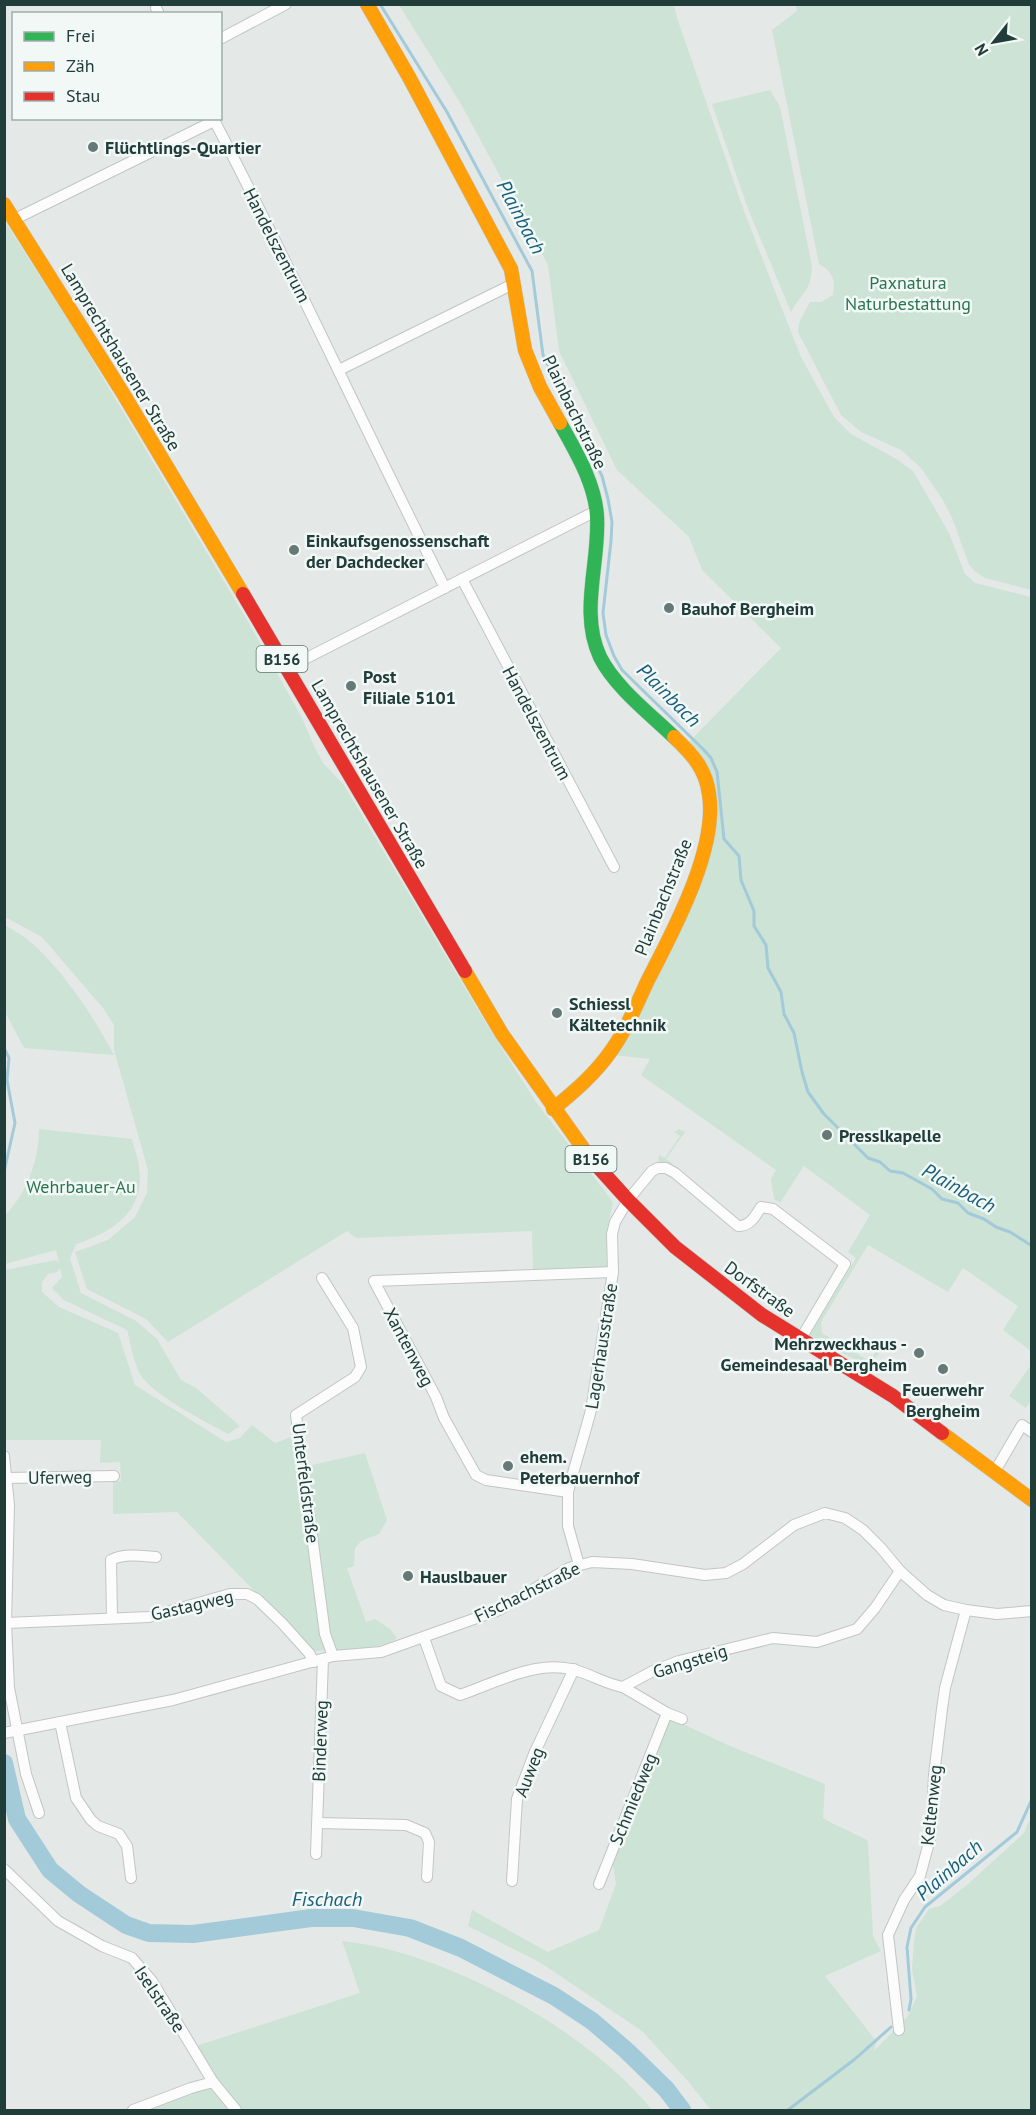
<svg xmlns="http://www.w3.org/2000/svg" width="1036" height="2115" font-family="'PT Sans',sans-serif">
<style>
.green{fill:#cce3d5}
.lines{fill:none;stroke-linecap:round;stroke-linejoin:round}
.stream{stroke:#a3cad9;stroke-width:3}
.river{stroke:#a3cad9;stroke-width:18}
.street-casing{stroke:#c1c6c4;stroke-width:12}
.fast-casing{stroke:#bfc7c5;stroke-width:15}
.slow-casing{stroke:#bfc7c5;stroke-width:15}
.jam-casing{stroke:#bfc7c5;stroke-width:15}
.street{stroke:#fbfcfb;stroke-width:10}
.fast{stroke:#30b455;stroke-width:14}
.slow{stroke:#ff9f0a;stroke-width:14}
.jam{stroke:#e5322d;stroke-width:14}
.poi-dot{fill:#657976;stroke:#f1f8f6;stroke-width:2}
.labels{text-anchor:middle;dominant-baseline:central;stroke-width:5;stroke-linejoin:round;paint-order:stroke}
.shield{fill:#f1f8f6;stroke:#5f7572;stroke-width:1.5}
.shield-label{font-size:16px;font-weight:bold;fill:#213d39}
.poi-label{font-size:18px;font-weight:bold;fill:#213d39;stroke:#f1f8f6;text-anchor:start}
.street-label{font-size:18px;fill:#213d39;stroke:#f1f8f6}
.park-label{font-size:18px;fill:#2a7550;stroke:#f1f8f6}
.water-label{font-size:20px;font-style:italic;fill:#195e7a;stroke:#f1f8f6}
</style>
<rect width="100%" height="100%" fill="#e4e9e7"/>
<g class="green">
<polygon points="399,5 674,5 677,18 744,211 780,304 801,357 834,417 851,434 898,460 913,471 949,533 965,574 975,583 1031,597 1031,1351 1003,1330 1018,1306 963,1268 948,1292 868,1245 821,1322 822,1333 866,1359 872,1358 879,1345 874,1340 876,1338 883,1343 884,1346 874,1360 863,1364 810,1335 856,1258 848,1252 870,1215 804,1166 780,1203 774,1199 771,1179 776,1170 641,1075 650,1059 613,1055 714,820 688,743 781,648 702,570 689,537 617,470 559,351 548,265 461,104"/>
<path d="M796 5H1031V590L985 578 976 572 969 565 953 520 943 500 921 468 901 450 861 432 841 415 798 332 799 323 810 302H821L833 295C836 280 833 272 819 264L772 30 797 11Z"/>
<path d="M770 90 780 107 812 266C810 295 803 290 791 312L748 209 712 104Z"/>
<polygon points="4,220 81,341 250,625 302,718 314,746 323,763 344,785 487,1025 536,1102 613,1202 606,1234 607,1268 533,1271 532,1231 356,1238 347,1231 168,1342 146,1319 87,1289 75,1252 108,1240 135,1217 147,1193 148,1170 114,1050 114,1025 103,1008 42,937 5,917"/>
<path d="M5 925C12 930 22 934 28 940 61 967 94 1017 114 1055L24 1048 5 1012Z"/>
<path d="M39 1129 132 1139C134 1148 138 1158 139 1167 146 1211 113 1232 76 1244L70 1258 81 1293 136 1321 157 1339 181 1380 196 1388 240 1426 228 1434C205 1421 153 1396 140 1374 133 1361 131 1344 127 1330L64 1300 52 1288 62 1277 60 1268 57 1272 48 1274 42 1282V1292L59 1307 118 1333 135 1385 226 1442 240 1438 252 1425 275 1443 294 1436 299 1468 365 1453 387 1520 379 1534 361 1541 355 1548 354 1566 347 1568 366 1622 375 1619 390 1629 397 1638C383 1651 332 1649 313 1651L177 1512 113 1514V1482L121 1481 120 1462 100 1463 101 1440H5V1270L56 1260 59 1262 56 1250 5 1264V1215C27 1193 39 1160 39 1129Z"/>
<polygon points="679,1129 685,1132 666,1159 673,1164 658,1163 659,1155 665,1158 680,1136 674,1132"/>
<polygon points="1031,1365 1031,1400 1026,1408 1009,1396"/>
<path d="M670 1718 730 1746 825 1784 823 1818C838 1827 853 1832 868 1841L873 1936 881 1951 825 1976 877 2042 873 2052 908 2016 917 1996 912 1969 914 1940 916 1928 929 1909 940 1906 967 1885 1024 1833 1031 1817V2110H711L687 2080 642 2031 541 1963 468 1926 472 1910 548 1952 599 1930 616 1884 612 1859Z"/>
<path d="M342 1941C444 1951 588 2030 652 2110H146L219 2084 196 2046 360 1993Z"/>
</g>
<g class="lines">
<g class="stream">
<polyline points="380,4 447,112 532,271 543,355 602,476 608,499 612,522 611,541 603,613 606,635 614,656 622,670 703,749 711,758 717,772 724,839 739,856 741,880 754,911 754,926 766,945 768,968 781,992 784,1014 794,1033 802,1072 808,1092 824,1114 868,1158 880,1162 890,1171 903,1173 932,1189 942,1199 958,1203 968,1213 984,1219 996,1227 1010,1232 1032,1246"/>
<polyline points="4,1048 9,1058 7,1080 15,1123 4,1172"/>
<polyline points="909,2010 911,1999 907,1947 911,1928 925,1907 1017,1832 1032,1799"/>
<polyline points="788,2110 855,2059 891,2027"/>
</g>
<polyline class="river" points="4,1763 17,1819 50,1870 79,1894 126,1925 149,1933 193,1934 311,1918 353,1918 410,1928 461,1948 554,1996 592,2021 627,2051 666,2089 682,2110"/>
<defs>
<g id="street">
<polyline points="156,8 159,14"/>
<polyline points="220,39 286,4"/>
<path d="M213 118C294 273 366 432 445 588"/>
<polyline points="15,219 214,121"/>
<polyline points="339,370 515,283"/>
<polyline points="462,579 614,867"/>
<polyline points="287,668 596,511"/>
<polyline points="322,1278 353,1328 361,1367 355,1377 296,1415 325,1634 333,1656"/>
<polyline points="4,1456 9,1505 6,1623 9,1688 26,1774 39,1813"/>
<polyline points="995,1471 1022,1425 1032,1432"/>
<polyline points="7,1478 114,1476"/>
<path d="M568 1492C575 1464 584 1437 591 1410L613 1272 612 1234 615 1222 628 1200 652 1171 658 1168H666L675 1173 738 1226C751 1226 755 1216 761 1207L773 1209 845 1264 800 1340"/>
<polyline points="579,1565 568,1526 568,1492 486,1480 476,1475 444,1418 436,1397 374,1281 613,1272"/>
<path d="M112 1618 111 1560C125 1553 141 1556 156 1557"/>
<polyline points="6,1623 149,1617 230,1594 247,1594 257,1599 282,1623 309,1653 314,1662"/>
<path d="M424 1638 441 1686 460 1695C495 1683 534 1661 571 1669 589 1673 605 1684 623 1687L653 1671 679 1661 773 1638 817 1642 857 1629 875 1608 900 1571"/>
<polyline points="623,1687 667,1713 682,1719"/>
<polyline points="60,1722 76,1798 91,1820 98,1826 119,1834 127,1846 131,1878"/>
<polyline points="4,1733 173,1700 333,1656 381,1652 499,1610 569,1568 592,1562 632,1564 705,1575 726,1573 743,1564 794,1525 825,1513 845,1518 863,1530 881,1548 900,1571 927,1595 944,1605 966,1610 997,1614 1032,1611"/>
<polyline points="318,1823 406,1825 425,1833 429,1842 427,1877"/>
<polyline points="316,1854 323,1659"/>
<polyline points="4,1869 58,1921 102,1946 132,1958 152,1981 213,2082 236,2110"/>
<polyline points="512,1881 517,1799 534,1754 574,1669"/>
<polyline points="599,1884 667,1713"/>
<polyline points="899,2030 888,1935 904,1900 920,1876 931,1835 934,1775 942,1709 945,1688 966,1610"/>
<polyline points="133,2110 191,2088 213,2082"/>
</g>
<path id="fast" d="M560 423C576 452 595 483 597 516 600 562 579 612 600 657 615 687 650 714 674 737"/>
<g id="slow">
<polyline points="367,4 409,77 511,269 525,350 540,387 560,423"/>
<polyline points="4,204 124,395 243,594"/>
<polyline points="465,971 502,1034 590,1158"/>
<path d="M553 1109C574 1092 595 1074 611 1051 626 1030 636 1006 647 982 672 933 718 850 709 794 706 769 692 754 674 737"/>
<polyline points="942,1433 1032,1500"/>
</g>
<g id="jam">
<polyline points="243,594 465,971"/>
<polyline points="590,1158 628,1200 675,1247 762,1315 893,1396 942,1433"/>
</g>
</defs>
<use href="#street" class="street-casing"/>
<use href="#fast" class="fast-casing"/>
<use href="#slow" class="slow-casing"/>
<use href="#jam" class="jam-casing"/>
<use href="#street" class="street"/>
<use href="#fast" class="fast"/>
<use href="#slow" class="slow"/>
<use href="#jam" class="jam"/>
</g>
<g class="poi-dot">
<circle cx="93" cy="147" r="6"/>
<circle cx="294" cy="550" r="6"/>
<circle cx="669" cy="608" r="6"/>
<circle cx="351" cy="686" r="6"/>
<circle cx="557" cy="1013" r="6"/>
<circle cx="827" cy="1135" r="6"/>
<circle cx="919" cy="1353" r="6"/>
<circle cx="943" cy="1369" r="6"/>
<circle cx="508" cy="1466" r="6"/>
<circle cx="408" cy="1576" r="6"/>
</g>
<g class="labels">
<g class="shield">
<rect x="256.5" y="646" width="51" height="26" rx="4.5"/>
<rect x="565.5" y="1146" width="51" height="26" rx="4.5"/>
</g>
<g class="shield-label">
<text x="282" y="659">B156</text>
<text x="591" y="1159">B156</text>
</g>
<g class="poi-label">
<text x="105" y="147">Flüchtlings-Quartier</text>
<text x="306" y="540">Einkaufsgenossenschaft<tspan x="306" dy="21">der Dachdecker</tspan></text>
<text x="681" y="608">Bauhof Bergheim</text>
<text x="363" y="676">Post<tspan x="363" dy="21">Filiale 5101</tspan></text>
<text x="569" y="1003">Schiessl<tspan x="569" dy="21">Kältetechnik</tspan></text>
<text x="839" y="1135">Presslkapelle</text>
<text x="907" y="1343" text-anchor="end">Mehrzweckhaus -<tspan x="907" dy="21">Gemeindesaal Bergheim</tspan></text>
<text x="943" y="1389" text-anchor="middle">Feuerwehr<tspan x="943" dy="21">Bergheim</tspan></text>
<text x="520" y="1456">ehem.<tspan x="520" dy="21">Peterbauernhof</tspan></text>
<text x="420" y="1576">Hauslbauer</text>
</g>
<g class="street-label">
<text transform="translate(277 245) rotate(63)">Handelszentrum</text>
<text transform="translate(121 357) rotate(59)">Lamprechtshausener Straße</text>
<text transform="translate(575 412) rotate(64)">Plainbachstraße</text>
<text transform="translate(537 723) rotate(62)">Handelszentrum</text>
<text transform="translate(370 774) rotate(60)">Lamprechtshausener Straße</text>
<text transform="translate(663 897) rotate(-68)">Plainbachstraße</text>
<text transform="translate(760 1289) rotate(36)">Dorfstraße</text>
<text transform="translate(601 1346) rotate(-81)">Lagerhausstraße</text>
<text transform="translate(409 1347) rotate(62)">Xantenweg</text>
<text transform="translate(60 1477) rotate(-1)">Uferweg</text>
<text transform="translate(306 1483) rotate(83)">Unterfeldstraße</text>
<text transform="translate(527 1592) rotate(-26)">Fischachstraße</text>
<text transform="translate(192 1605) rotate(-13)">Gastagweg</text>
<text transform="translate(690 1661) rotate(-17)">Gangsteig</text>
<text transform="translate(320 1741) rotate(-88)">Binderweg</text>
<text transform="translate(529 1772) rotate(-69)">Auweg</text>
<text transform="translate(633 1799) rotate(-68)">Schmiedweg</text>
<text transform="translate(931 1805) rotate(-84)">Keltenweg</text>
<text transform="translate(160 1999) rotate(56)">Iselstraße</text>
</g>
<g class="park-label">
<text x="908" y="282">Paxnatura<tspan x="908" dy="21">Naturbestattung</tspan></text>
<text x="81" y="1186">Wehrbauer-Au</text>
</g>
<g class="water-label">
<text transform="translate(521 217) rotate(62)">Plainbach</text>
<text transform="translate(669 695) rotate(45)">Plainbach</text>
<text transform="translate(959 1188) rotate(29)">Plainbach</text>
<text transform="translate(949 1870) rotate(-41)">Plainbach</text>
<text x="327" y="1899">Fischach</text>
</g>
</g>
<rect width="1036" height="2115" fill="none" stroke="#213d39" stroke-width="12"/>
<rect x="12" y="12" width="210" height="108" fill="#f1f8f6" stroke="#9eadaa" stroke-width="1.5"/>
<rect x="24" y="32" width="30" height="9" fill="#30b455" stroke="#9eadaa" stroke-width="1.5"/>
<text x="66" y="42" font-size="18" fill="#213d39">Frei</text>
<rect x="24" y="62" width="30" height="9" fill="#ff9f0a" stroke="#9eadaa" stroke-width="1.5"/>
<text x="66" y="72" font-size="18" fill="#213d39">Zäh</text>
<rect x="24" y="92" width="30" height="9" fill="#e5322d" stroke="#9eadaa" stroke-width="1.5"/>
<text x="66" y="102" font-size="18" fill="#213d39">Stau</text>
<g transform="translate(994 42) rotate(239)" stroke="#f1f8f6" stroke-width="4.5" paint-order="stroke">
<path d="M0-4.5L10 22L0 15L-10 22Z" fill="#213d39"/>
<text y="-9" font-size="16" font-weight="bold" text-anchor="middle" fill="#213d39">N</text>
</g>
</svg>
